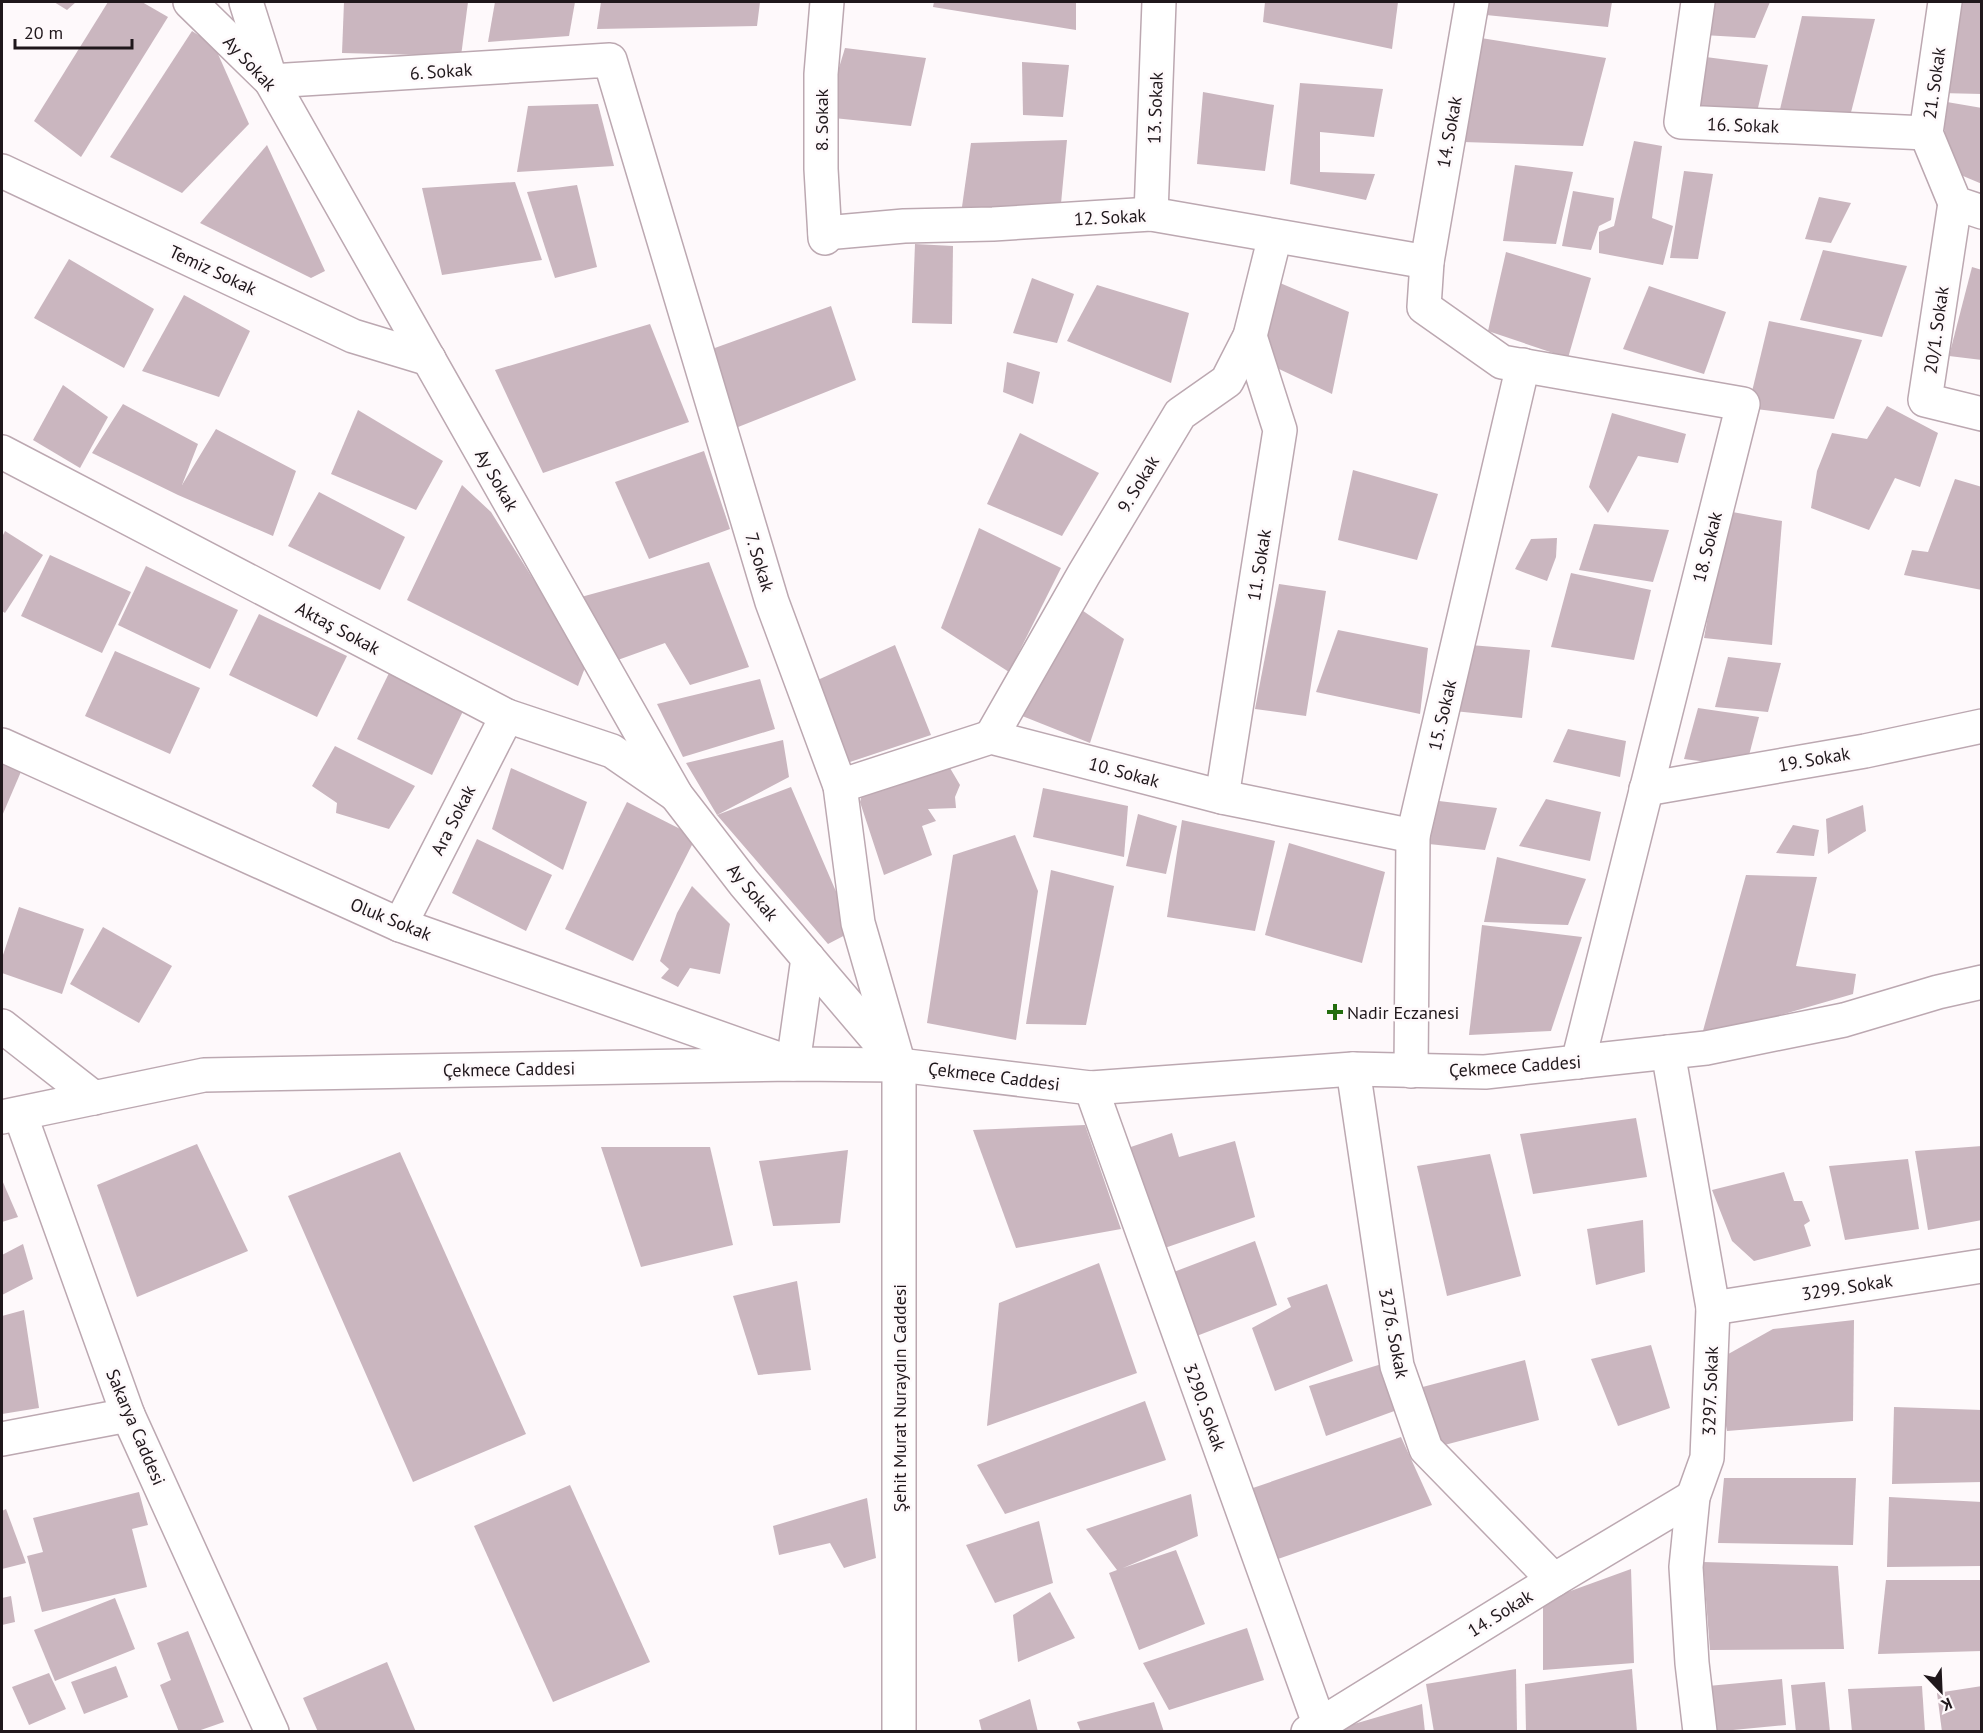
<svg xmlns="http://www.w3.org/2000/svg" width="1983" height="1733" font-family="'PT Sans',sans-serif">
<style>
.building{fill:#cab6bf}
.lines{fill:none;stroke-linecap:round;stroke-linejoin:round}
.minor-casing{stroke:#bca8b1;stroke-width:36}
.major-casing{stroke:#bca8b1;stroke-width:36}
.minor{stroke:#fff;stroke-width:33}
.major{stroke:#fff;stroke-width:33}
.poi-dot{fill:#236d0e;stroke:#fef9fb;stroke-width:2}
.labels{text-anchor:middle;dominant-baseline:central;stroke-width:5;stroke-linejoin:round;paint-order:stroke}
.street-label{font-size:18px;fill:#1f171b;stroke:#fef9fb}
.poi-label{font-size:18px;fill:#1f171b;stroke:#fef9fb;text-anchor:start}
</style>
<rect width="100%" height="100%" fill="#fef9fb"/>
<g class="building">
<polygon points="54,2 76,2 67,10"/>
<polygon points="108,2 142,2 168,17 81,157 34,121"/>
<polygon points="344,2 468,2 461,56 342,53"/>
<polygon points="495,2 575,2 569,36 488,42"/>
<polygon points="601,2 760,2 757,26 597,29"/>
<polygon points="934,2 1076,2 1076,30 933,7"/>
<polygon points="1265,2 1398,2 1392,49 1263,22"/>
<polygon points="1487,2 1612,2 1608,27 1486,15"/>
<polygon points="1710,2 1770,2 1755,38 1703,35"/>
<polygon points="1962,2 1982,2 1982,94 1940,93"/>
<polygon points="1802,16 1875,19 1848,124 1777,122"/>
<polygon points="192,31 214,45 249,124 182,193 110,157"/>
<polygon points="1481,38 1606,58 1583,146 1463,142"/>
<polygon points="845,48 926,58 911,126 824,117"/>
<polygon points="1690,55 1768,65 1754,125 1681,122"/>
<polygon points="1022,62 1069,65 1063,117 1023,115"/>
<polygon points="1300,83 1383,89 1374,137 1320,132 1320,172 1375,174 1366,200 1290,184"/>
<polygon points="1203,92 1274,105 1265,171 1197,164"/>
<polygon points="1941,101 1982,108 1982,184 1949,170"/>
<polygon points="598,104 614,166 517,172 528,106"/>
<polygon points="1067,140 1060,214 960,221 971,143"/>
<polygon points="1634,141 1662,146 1652,218 1673,226 1663,265 1599,253 1599,232 1614,226"/>
<polygon points="267,145 325,271 311,278 200,223"/>
<polygon points="1515,165 1573,172 1556,244 1503,241"/>
<polygon points="1684,171 1713,174 1698,259 1670,258"/>
<polygon points="515,182 542,260 442,275 422,188"/>
<polygon points="577,185 597,267 555,278 527,192"/>
<polygon points="1573,191 1614,198 1611,220 1599,226 1591,250 1562,246"/>
<polygon points="1819,197 1851,203 1831,243 1805,239"/>
<polygon points="915,244 953,246 952,324 912,323"/>
<polygon points="1823,250 1907,266 1882,337 1800,320"/>
<polygon points="1506,252 1591,278 1568,358 1488,331"/>
<polygon points="69,259 154,309 124,368 34,318"/>
<polygon points="1972,267 1982,270 1982,360 1949,356"/>
<polygon points="1032,278 1074,294 1057,343 1013,333"/>
<polygon points="1280,283 1349,312 1332,394 1260,360"/>
<polygon points="1097,285 1189,313 1171,383 1067,341"/>
<polygon points="1649,286 1726,312 1704,374 1623,349"/>
<polygon points="184,295 250,331 219,397 142,371"/>
<polygon points="831,306 856,380 728,431 712,349"/>
<polygon points="1769,321 1862,340 1834,419 1748,408"/>
<polygon points="650,324 689,422 543,473 495,370"/>
<polygon points="1007,362 1040,372 1033,404 1003,392"/>
<polygon points="63,385 108,417 80,468 33,440"/>
<polygon points="123,404 198,444 182,485 216,429 296,471 273,536 178,495 92,453"/>
<polygon points="1887,406 1938,433 1920,487 1895,478 1869,530 1811,508 1817,471 1832,433 1867,439"/>
<polygon points="358,410 443,461 416,510 331,474"/>
<polygon points="1612,413 1686,434 1678,463 1638,456 1608,513 1589,487"/>
<polygon points="1020,433 1099,473 1062,536 987,504"/>
<polygon points="704,451 730,529 649,559 615,482"/>
<polygon points="1353,470 1438,494 1417,560 1338,540"/>
<polygon points="1955,479 1982,487 1982,590 1904,575 1912,550 1928,552"/>
<polygon points="462,485 491,512 567,633 589,657 578,686 407,600"/>
<polygon points="319,492 405,537 380,590 288,546"/>
<polygon points="1727,511 1782,521 1772,645 1704,638"/>
<polygon points="1594,524 1669,530 1653,582 1579,570"/>
<polygon points="979,528 1061,568 1009,672 941,628"/>
<polygon points="5,531 43,555 5,613 2,611 2,537"/>
<polygon points="1557,538 1556,557 1547,581 1515,569 1531,539"/>
<polygon points="50,555 131,592 102,653 21,616"/>
<polygon points="709,562 749,667 690,685 665,643 615,661 570,600"/>
<polygon points="146,566 238,610 210,669 118,625"/>
<polygon points="1571,573 1651,590 1634,660 1551,647"/>
<polygon points="1279,584 1326,591 1306,716 1255,709"/>
<polygon points="1073,604 1124,639 1090,743 1010,711"/>
<polygon points="259,614 347,656 317,717 229,675"/>
<polygon points="1338,630 1428,648 1420,714 1316,692"/>
<polygon points="1459,644 1530,650 1522,718 1454,711"/>
<polygon points="895,645 931,735 847,763 811,683"/>
<polygon points="115,651 200,688 170,754 85,716"/>
<polygon points="1728,657 1781,663 1768,712 1715,707"/>
<polygon points="390,671 465,707 432,775 357,739"/>
<polygon points="760,679 775,729 683,757 657,704"/>
<polygon points="1698,708 1759,717 1746,767 1684,759"/>
<polygon points="1568,729 1626,741 1620,777 1553,762"/>
<polygon points="783,740 789,777 717,815 791,787 853,931 828,944 717,815 686,763"/>
<polygon points="335,746 415,786 389,829 336,813 337,803 312,786"/>
<polygon points="2,757 23,767 2,816"/>
<polygon points="511,768 587,802 563,870 492,829"/>
<polygon points="950,768 960,785 955,797 956,808 928,809 936,821 922,826 932,855 884,875 860,802 863,791"/>
<polygon points="1043,788 1128,806 1124,857 1033,837"/>
<polygon points="1546,799 1601,812 1590,861 1519,846"/>
<polygon points="1439,801 1497,808 1485,850 1429,844"/>
<polygon points="627,802 696,837 633,961 565,929"/>
<polygon points="1863,805 1866,831 1828,854 1826,819"/>
<polygon points="1138,814 1177,826 1166,874 1126,866"/>
<polygon points="1182,820 1275,841 1255,931 1167,917"/>
<polygon points="1793,825 1819,830 1814,856 1776,853"/>
<polygon points="1015,835 1038,891 1016,1040 927,1023 953,855"/>
<polygon points="477,839 552,875 526,931 452,893"/>
<polygon points="1289,843 1385,872 1362,963 1265,935"/>
<polygon points="1497,857 1586,879 1568,925 1484,922"/>
<polygon points="1051,870 1114,886 1086,1025 1026,1024"/>
<polygon points="1746,875 1817,877 1796,966 1856,974 1853,994 1701,1038"/>
<polygon points="692,886 730,924 720,974 690,968 678,987 661,978 669,969 660,961 677,913"/>
<polygon points="19,907 84,929 62,994 2,973 2,958"/>
<polygon points="1482,925 1582,937 1551,1031 1469,1035"/>
<polygon points="103,927 172,966 139,1023 70,984"/>
<polygon points="1636,1118 1647,1177 1533,1194 1520,1134"/>
<polygon points="1085,1125 1121,1229 1016,1248 973,1130"/>
<polygon points="1172,1133 1179,1157 1235,1141 1255,1217 1153,1252 1116,1152"/>
<polygon points="197,1144 248,1251 137,1297 97,1185"/>
<polygon points="1982,1146 1982,1220 1928,1230 1915,1151"/>
<polygon points="601,1147 710,1147 733,1245 641,1267"/>
<polygon points="848,1150 840,1223 773,1226 759,1161"/>
<polygon points="400,1152 526,1434 413,1482 288,1196"/>
<polygon points="1490,1154 1521,1276 1447,1296 1417,1166"/>
<polygon points="1908,1159 1919,1229 1845,1240 1829,1166"/>
<polygon points="1784,1172 1794,1201 1802,1201 1810,1221 1804,1225 1811,1246 1754,1261 1732,1241 1712,1190"/>
<polygon points="2,1180 18,1217 2,1222"/>
<polygon points="1643,1220 1645,1272 1596,1285 1587,1229"/>
<polygon points="1255,1241 1277,1305 1181,1342 1158,1278"/>
<polygon points="23,1244 33,1279 2,1295 2,1255"/>
<polygon points="1099,1263 1137,1373 987,1426 999,1303"/>
<polygon points="797,1281 811,1370 758,1375 733,1296"/>
<polygon points="1327,1284 1353,1361 1275,1391 1252,1328 1291,1307 1287,1298"/>
<polygon points="24,1310 39,1408 2,1414 2,1316"/>
<polygon points="1854,1320 1853,1421 1727,1431 1714,1362 1773,1329"/>
<polygon points="1651,1345 1670,1408 1618,1426 1591,1359"/>
<polygon points="1395,1360 1408,1406 1326,1436 1309,1386"/>
<polygon points="1525,1360 1539,1420 1437,1447 1415,1389"/>
<polygon points="1145,1401 1166,1460 1005,1514 977,1465"/>
<polygon points="1894,1407 1982,1410 1982,1482 1892,1484"/>
<polygon points="1401,1437 1432,1505 1278,1559 1250,1489"/>
<polygon points="1724,1478 1856,1478 1853,1545 1718,1543"/>
<polygon points="570,1485 650,1662 553,1702 474,1526"/>
<polygon points="139,1492 148,1525 132,1529 147,1587 42,1612 27,1556 43,1552 33,1518"/>
<polygon points="1191,1494 1198,1536 1123,1568 1176,1550 1205,1624 1139,1650 1109,1573 1117,1570 1086,1529"/>
<polygon points="1889,1497 1982,1502 1982,1566 1887,1567"/>
<polygon points="867,1498 876,1558 844,1568 830,1543 779,1555 773,1526"/>
<polygon points="6,1509 26,1563 2,1569 2,1511"/>
<polygon points="1039,1521 1053,1583 995,1603 966,1545"/>
<polygon points="1703,1562 1838,1566 1844,1649 1710,1650"/>
<polygon points="1631,1569 1634,1663 1543,1670 1543,1601"/>
<polygon points="1886,1580 1982,1580 1982,1651 1878,1654"/>
<polygon points="1050,1592 1075,1638 1018,1662 1013,1615"/>
<polygon points="11,1596 15,1622 2,1625 2,1598"/>
<polygon points="115,1598 135,1649 55,1681 34,1630"/>
<polygon points="1247,1628 1264,1680 1169,1710 1143,1663"/>
<polygon points="188,1631 224,1722 195,1732 179,1732 160,1685 171,1680 157,1643"/>
<polygon points="387,1662 416,1732 318,1732 303,1698"/>
<polygon points="116,1666 128,1697 84,1714 71,1682"/>
<polygon points="1516,1669 1517,1732 1434,1732 1426,1684"/>
<polygon points="1632,1669 1637,1732 1526,1732 1525,1684"/>
<polygon points="49,1673 66,1709 29,1725 12,1687"/>
<polygon points="1782,1679 1786,1725 1712,1732 1708,1686"/>
<polygon points="1825,1682 1830,1732 1796,1732 1791,1685"/>
<polygon points="1922,1686 1925,1732 1852,1732 1848,1689"/>
<polygon points="1982,1686 1982,1732 1942,1732 1937,1693"/>
<polygon points="1030,1699 1038,1732 982,1732 979,1720"/>
<polygon points="1154,1702 1164,1732 1081,1732 1077,1722"/>
<polygon points="1422,1704 1425,1732 1338,1732 1337,1729"/>
</g>
<g class="lines">
<defs>
<g id="minor">
<polyline points="190,2 271,81 610,60 772,602 840,786 858,923 899,1065 899,1732"/>
<polyline points="1472,2 1427,262 1424,307 1502,362 1743,404 1578,1062"/>
<polyline points="1698,2 1681,122 1926,133"/>
<polyline points="1945,2 1926,133 1955,203 1982,212"/>
<polyline points="2,171 353,336 429,359"/>
<polyline points="1955,203 1925,400 1982,414"/>
<polyline points="1151,214 1159,2"/>
<polyline points="825,233 904,226 993,224 1151,214 1427,262"/>
<polyline points="825,238 821,169 821,74 827,2"/>
<polyline points="2,452 507,716 612,751 676,795"/>
<polyline points="991,737 1084,574 1180,414 1227,381 1250,336 1275,236"/>
<polyline points="2,745 400,925 793,1064 808,958"/>
<polyline points="840,786 991,737 1222,797 1413,836"/>
<polyline points="1646,789 1865,751 1982,726"/>
<polyline points="1222,797 1280,430 1250,336"/>
<polyline points="400,925 507,716"/>
<polyline points="2,1026 94,1098"/>
<polyline points="1668,1052 1713,1308 1707,1458 1693,1497 1686,1567 1692,1663 1700,1732"/>
<polyline points="1353,1069 1397,1366 1426,1449 1554,1580"/>
<polyline points="1411,1071 1413,836 1523,365"/>
<polyline points="1091,1088 1320,1726"/>
<polyline points="20,1114 128,1415 272,1732"/>
<polyline points="1713,1308 1982,1266"/>
<polyline points="2,1439 128,1415"/>
<polyline points="1308,1732 1554,1580 1693,1497"/>
</g>
<g id="major">
<polyline points="246,2 271,81 676,795 744,883 899,1065"/>
<polyline points="2,1117 204,1075 793,1064 899,1065 1091,1088 1353,1069 1485,1072 1706,1048 1844,1020 1938,992 1982,982"/>
</g>
</defs>
<use href="#minor" class="minor-casing"/>
<use href="#major" class="major-casing"/>
<use href="#minor" class="minor"/>
<use href="#major" class="major"/>
</g>
<path class="poi-dot" d="M1332 1003h6v6h6v6h-6v6h-6v-6h-6v-6h6z"/>
<g class="labels">
<g class="street-label">
<text transform="translate(250 63) rotate(47)">Ay Sokak</text>
<text transform="translate(441 71) rotate(-4)">6. Sokak</text>
<text transform="translate(1934 83) rotate(-82)">21. Sokak</text>
<text transform="translate(1155 108) rotate(-88)">13. Sokak</text>
<text transform="translate(821 120) rotate(-90)">8. Sokak</text>
<text transform="translate(1743 125) rotate(2)">16. Sokak</text>
<text transform="translate(1449 132) rotate(-80)">14. Sokak</text>
<text transform="translate(1110 217) rotate(-3)">12. Sokak</text>
<text transform="translate(213 270) rotate(25)">Temiz Sokak</text>
<text transform="translate(1936 330) rotate(-82)">20/1. Sokak</text>
<text transform="translate(497 480) rotate(60)">Ay Sokak</text>
<text transform="translate(1138 484) rotate(-59)">9. Sokak</text>
<text transform="translate(1707 547) rotate(-76)">18. Sokak</text>
<text transform="translate(760 562) rotate(73)">7. Sokak</text>
<text transform="translate(1259 565) rotate(-81)">11. Sokak</text>
<text transform="translate(338 628) rotate(28)">Aktaş Sokak</text>
<text transform="translate(1442 715) rotate(-77)">15. Sokak</text>
<text transform="translate(1814 759) rotate(-10)">19. Sokak</text>
<text transform="translate(1124 772) rotate(15)">10. Sokak</text>
<text transform="translate(453 820) rotate(-63)">Ara Sokak</text>
<text transform="translate(753 892) rotate(50)">Ay Sokak</text>
<text transform="translate(391 919) rotate(22)">Oluk Sokak</text>
<text transform="translate(1515 1066) rotate(-4)">Çekmece Caddesi</text>
<text transform="translate(509 1069) rotate(-1)">Çekmece Caddesi</text>
<text transform="translate(994 1076) rotate(7)">Çekmece Caddesi</text>
<text transform="translate(1847 1287) rotate(-9)">3299. Sokak</text>
<text transform="translate(1394 1333) rotate(79)">3276. Sokak</text>
<text transform="translate(1710 1391) rotate(-88)">3297. Sokak</text>
<text transform="translate(899 1398) rotate(-90)">Şehit Murat Nuraydın Caddesi</text>
<text transform="translate(1205 1407) rotate(70)">3290. Sokak</text>
<text transform="translate(136 1427) rotate(67)">Sakarya Caddesi</text>
<text transform="translate(1500 1613) rotate(-32)">14. Sokak</text>
</g>
<g class="poi-label">
<text x="1347" y="1012">Nadir Eczanesi</text>
</g>
</g>
<rect width="1983" height="1733" fill="none" stroke="#1f171b" stroke-width="6"/>
<g transform="translate(1941 1691) rotate(157)" stroke="#fef9fb" stroke-width="4.5" paint-order="stroke">
<path d="M0-4.5L10 22L0 15L-10 22Z" fill="#1f171b"/>
<text y="-9" font-size="16" font-weight="bold" text-anchor="middle" fill="#1f171b">K</text>
</g>
<path d="M15 39v9h117v-9" fill="none" stroke="#1f171b" stroke-width="3"/>
<text x="24" y="39" font-size="18" fill="#1f171b" stroke="#fef9fb" stroke-width="4.5" paint-order="stroke">20 m</text>
</svg>
